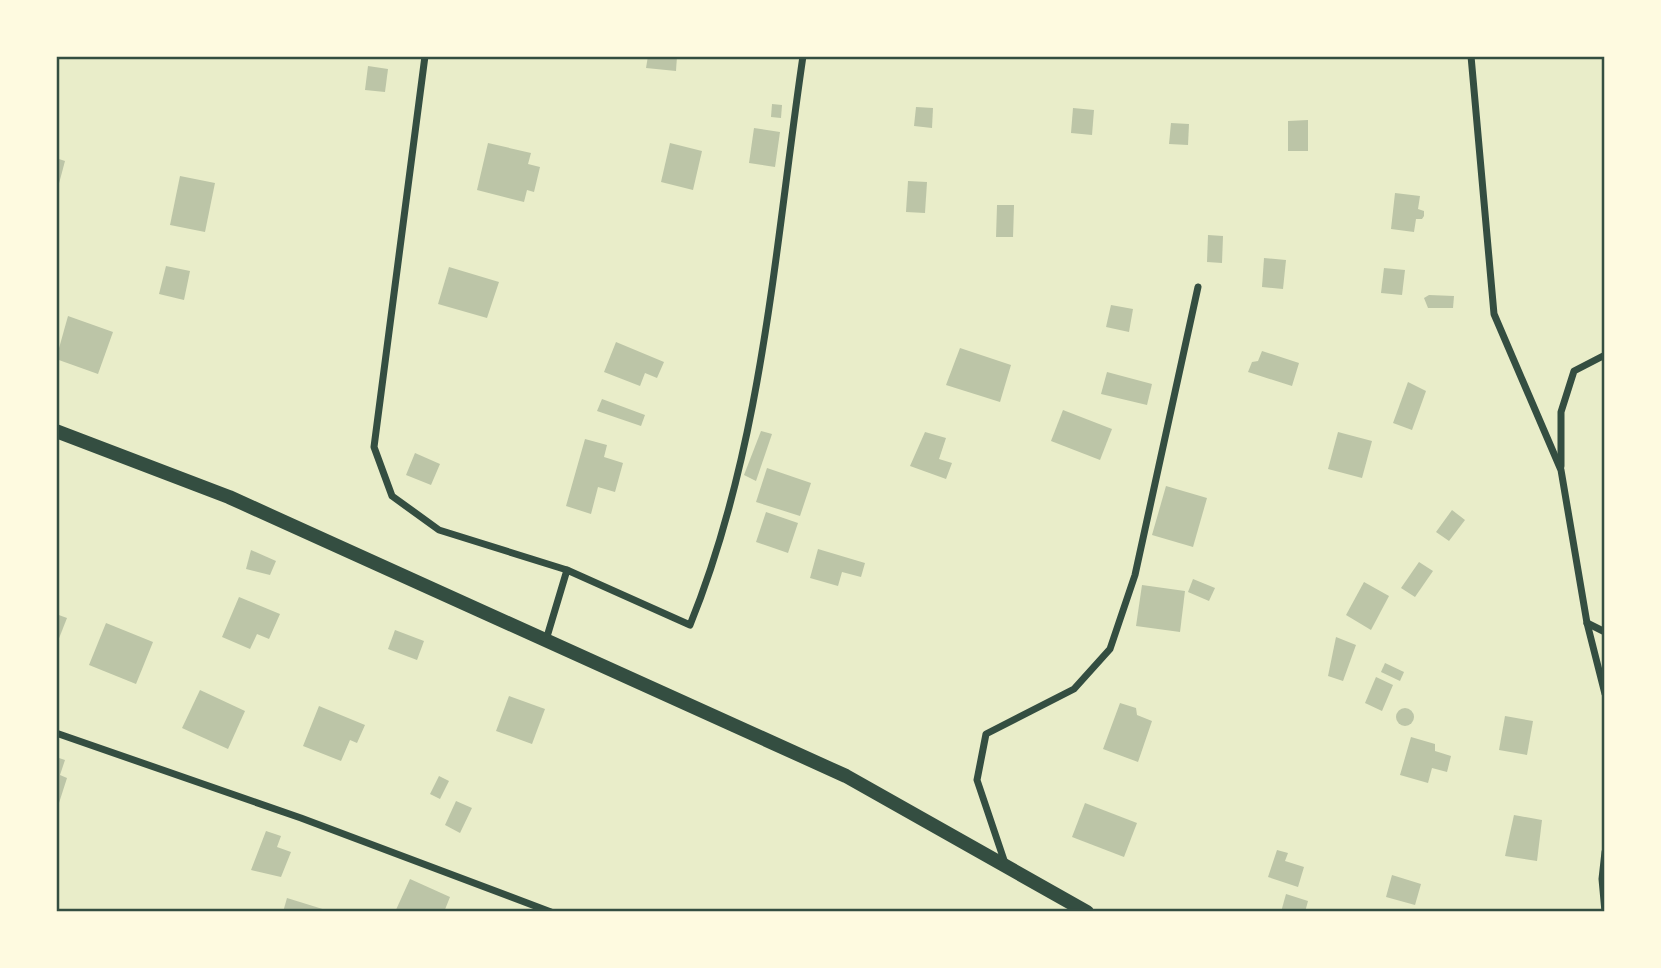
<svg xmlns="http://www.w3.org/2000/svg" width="1661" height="968" font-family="Poppins,sans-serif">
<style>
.building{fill:#bcc5a7}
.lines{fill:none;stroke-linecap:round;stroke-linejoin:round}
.minor{stroke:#344e41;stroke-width:7}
.secondary{stroke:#344e41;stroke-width:14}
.neatline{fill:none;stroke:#344e41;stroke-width:2.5}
</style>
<rect width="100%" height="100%" fill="#e9edc9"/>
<g class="building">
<polygon points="648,56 677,56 676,71 646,68"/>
<polygon points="368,66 388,69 385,92 365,90"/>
<polygon points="772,104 782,105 781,118 771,117"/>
<polygon points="916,107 933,108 932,128 914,126"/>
<polygon points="1073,108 1094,110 1092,135 1071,133"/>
<polygon points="1308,120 1308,151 1288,151 1288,121"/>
<polygon points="1171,123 1189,124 1188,145 1169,144"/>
<polygon points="754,128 780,132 775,167 749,163"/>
<polygon points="488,143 531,153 528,164 540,167 534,192 527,190 524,202 477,190"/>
<polygon points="670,143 702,151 693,190 661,182"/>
<polygon points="56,158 65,161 57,191 56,191"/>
<polygon points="180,176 215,183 205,232 170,225"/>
<polygon points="908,181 927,182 925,213 906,212"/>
<polygon points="1395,193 1420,196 1418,209 1424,211 1424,216 1422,219 1416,219 1414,232 1391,229"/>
<polygon points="997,205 1014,205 1013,237 996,237"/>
<polygon points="1208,235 1223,236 1222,263 1207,262"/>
<polygon points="1264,258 1286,260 1283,289 1262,287"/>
<polygon points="166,266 190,271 184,300 159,294"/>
<polygon points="449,267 499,282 487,318 438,304"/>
<polygon points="1384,268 1405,270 1402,295 1381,293"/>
<polygon points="1429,295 1454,296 1453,308 1428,308 1424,298"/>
<polygon points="1111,305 1133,309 1129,332 1106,327"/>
<polygon points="68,316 113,332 98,374 56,359"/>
<polygon points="616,342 664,362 657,378 645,373 640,386 604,372"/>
<polygon points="960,348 1011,365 1000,402 946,385"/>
<polygon points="1262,351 1299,363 1292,386 1248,372 1252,362 1258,361"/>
<polygon points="1107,372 1152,384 1147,405 1101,394"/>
<polygon points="1408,382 1426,391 1412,430 1393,423"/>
<polygon points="602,399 645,415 641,426 597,411"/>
<polygon points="1063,410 1112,429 1100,460 1051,441"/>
<polygon points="761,431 772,434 756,481 744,475"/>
<polygon points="925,432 946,438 939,459 952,463 946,479 910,466"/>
<polygon points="1338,432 1372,441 1362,478 1328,469"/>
<polygon points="585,439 607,445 604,457 623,463 615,492 598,487 591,514 566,506"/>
<polygon points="415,453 440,464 431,485 406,475"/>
<polygon points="767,468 811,483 800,516 756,502"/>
<polygon points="1166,486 1207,498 1193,547 1152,535"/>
<polygon points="1452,510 1465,520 1449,541 1436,532"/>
<polygon points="766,512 798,523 788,553 756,542"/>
<polygon points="818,549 865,563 861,577 842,572 838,586 810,578"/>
<polygon points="251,550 276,561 270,575 246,569"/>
<polygon points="1419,562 1433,571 1415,597 1401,588"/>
<polygon points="1193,579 1215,588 1209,601 1188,592"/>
<polygon points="1364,582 1389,596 1371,630 1346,615"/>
<polygon points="1142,585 1185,591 1180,632 1136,626"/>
<polygon points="239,597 280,614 269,639 257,634 250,649 222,637"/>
<polygon points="56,614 67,618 56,646"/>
<polygon points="106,623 153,642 136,684 89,665"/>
<polygon points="395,630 424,641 417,660 388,649"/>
<polygon points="1336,637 1356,645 1343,681 1328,676"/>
<polygon points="1385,663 1404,672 1400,681 1381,672"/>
<polygon points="1376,677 1393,685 1382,711 1365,703"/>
<polygon points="200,690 245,711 228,749 182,728"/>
<polygon points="509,696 545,709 532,744 496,731"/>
<polygon points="1120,703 1136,708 1137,715 1152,721 1138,762 1103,749"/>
<polygon points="319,706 365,725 357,743 350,740 341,761 303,746"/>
<circle cx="1405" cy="717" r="9"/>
<polygon points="1505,716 1533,721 1527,755 1499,750"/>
<polygon points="1411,737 1435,744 1435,751 1451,756 1447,772 1432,768 1428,783 1400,775"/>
<polygon points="56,757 65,760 60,775 67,778 59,803 56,802"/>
<polygon points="439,776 449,781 440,799 430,794"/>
<polygon points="456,801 472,808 460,833 445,825"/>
<polygon points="1085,803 1137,823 1124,857 1072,837"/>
<polygon points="1514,815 1542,820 1537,861 1505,856"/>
<polygon points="266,831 281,836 277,847 291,852 281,877 251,870"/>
<polygon points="1277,850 1288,853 1285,861 1304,867 1298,887 1268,877"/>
<polygon points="1392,875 1421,884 1415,905 1386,897"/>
<polygon points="410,879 450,897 444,912 395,912"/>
<polygon points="1286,894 1308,901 1305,912 1281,912"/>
<polygon points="287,898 329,911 329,912 283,912"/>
</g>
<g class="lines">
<g class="minor">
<polyline points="425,56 374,447 392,496 439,530 567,570"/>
<polyline points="1471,56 1494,314 1561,470 1587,623 1605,694"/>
<polyline points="1561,466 1561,412 1574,371 1605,355"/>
<polyline points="1587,623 1605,632"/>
<path d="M546 640 567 570 690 625C763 445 775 246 803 56"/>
<polyline points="56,733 301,818 551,912"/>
<polyline points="1005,863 977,780 986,734 1074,689 1110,649 1135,575 1198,287"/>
<polyline points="1605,912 1602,879 1605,852"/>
</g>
<polyline class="secondary" points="56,431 229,497 846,776 1087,912"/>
</g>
<rect width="1661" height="968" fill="none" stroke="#fefae0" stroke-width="116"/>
<rect x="58" y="58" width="1545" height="852" class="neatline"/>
</svg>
